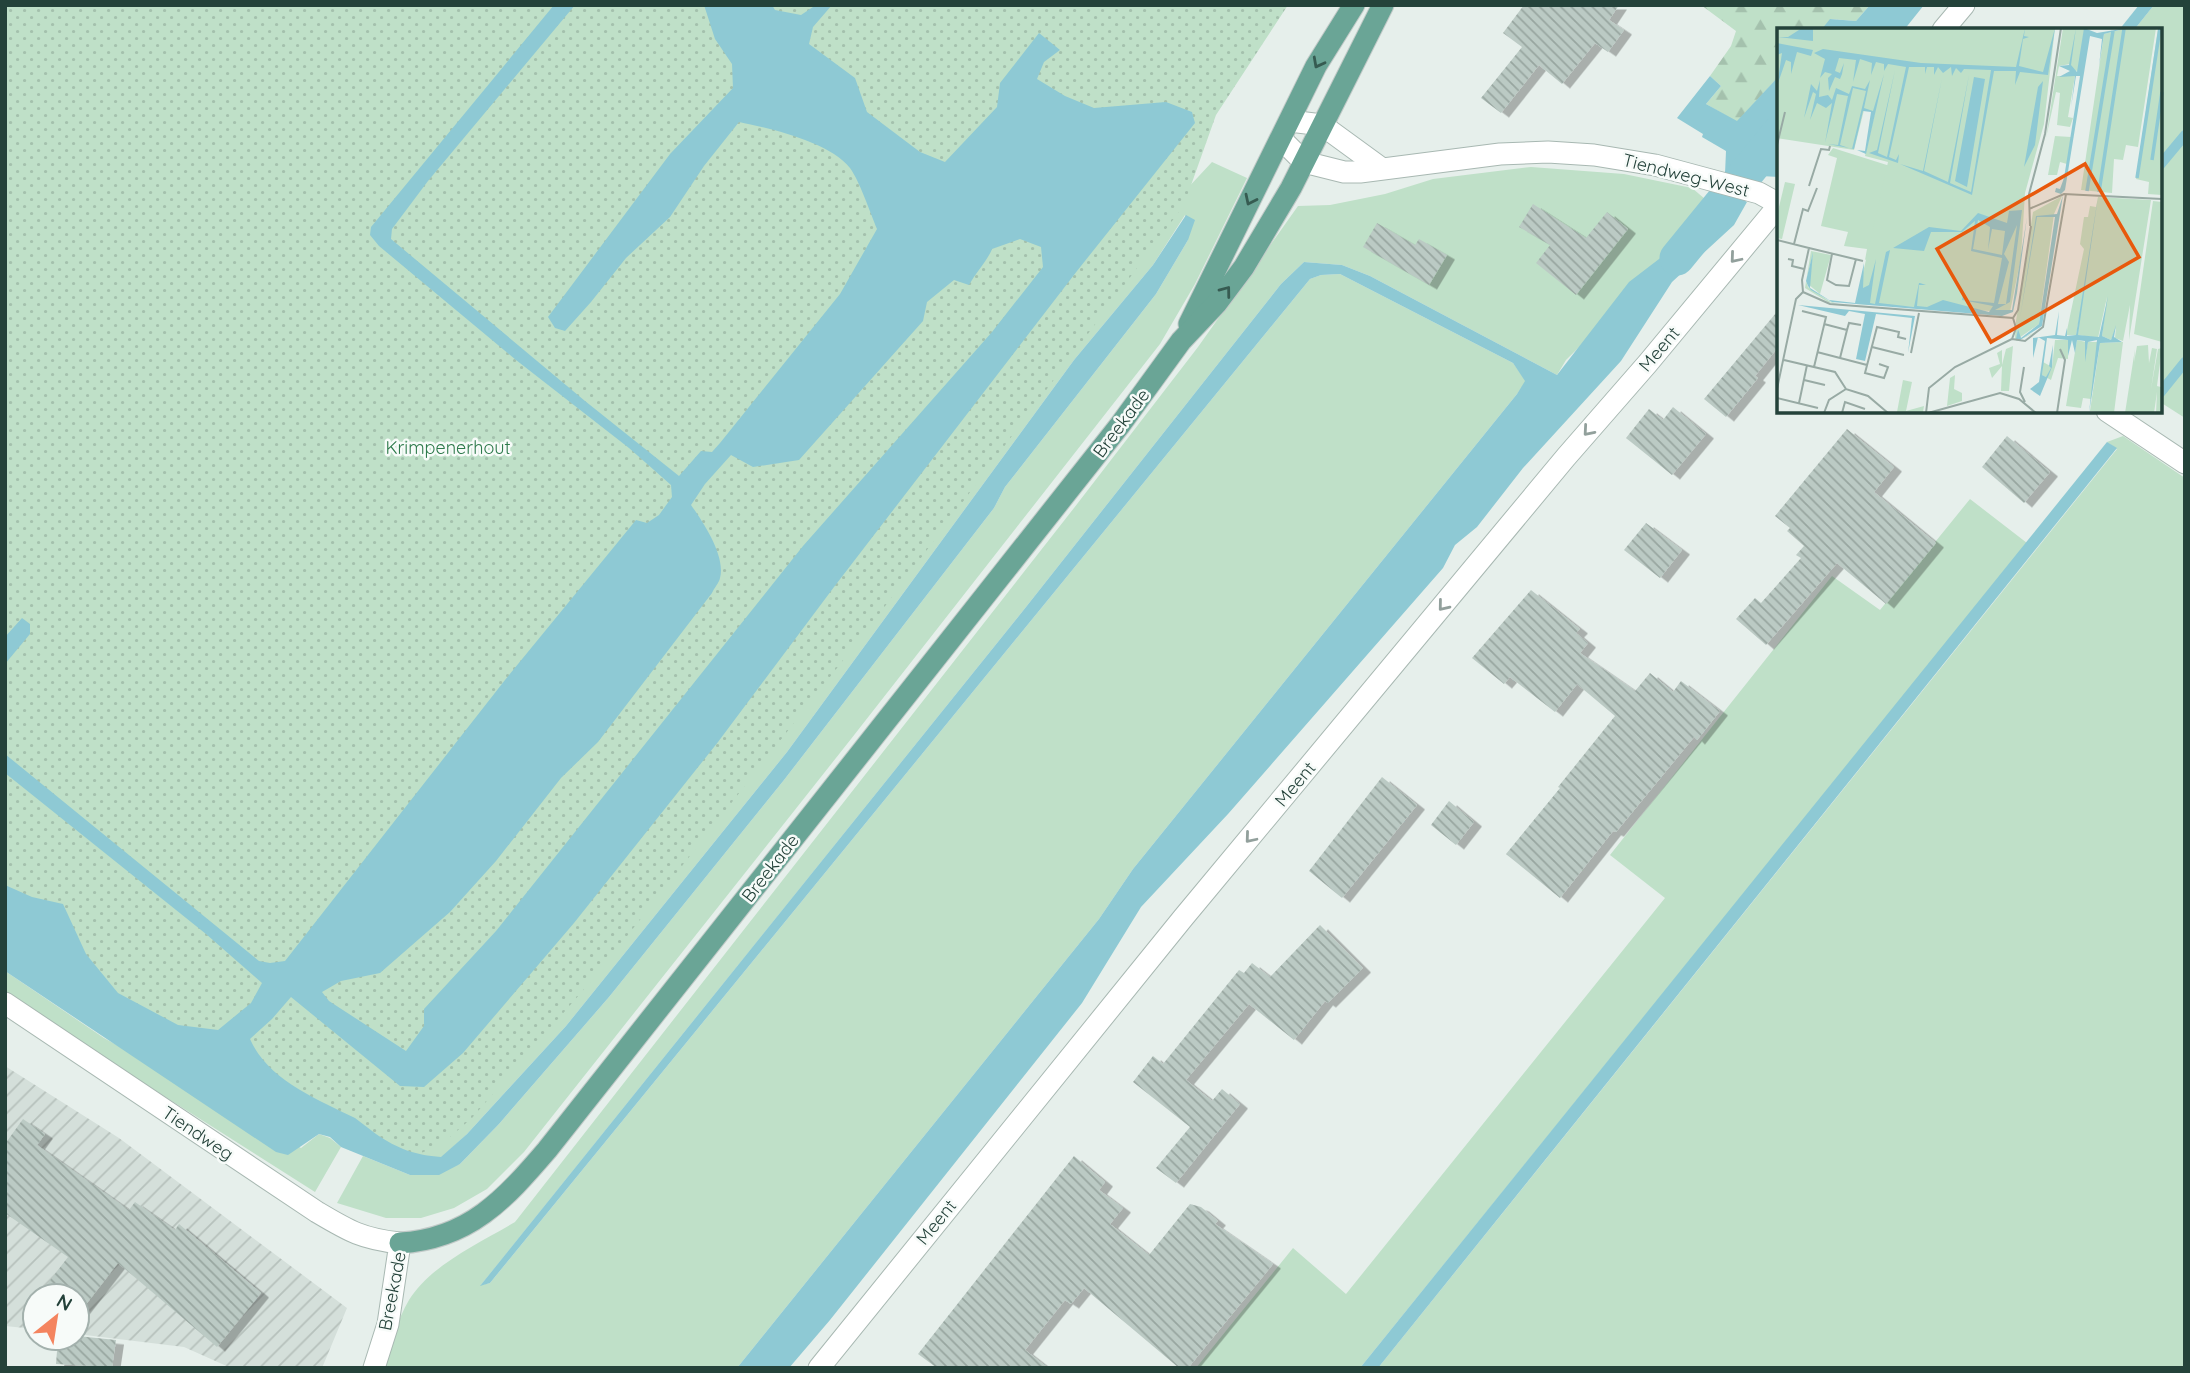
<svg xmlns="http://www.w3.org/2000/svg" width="2190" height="1373" font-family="Quicksand,sans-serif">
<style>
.industrial{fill:url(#industrial-furrows)}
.grass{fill:#bfe0c8}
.forest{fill:url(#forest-firs)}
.park{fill:url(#park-dots)}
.water{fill:#8ec9d4;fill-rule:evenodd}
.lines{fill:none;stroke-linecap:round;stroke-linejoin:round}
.stream{stroke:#8ec9d4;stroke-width:10}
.canal{stroke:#8ec9d4;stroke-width:35}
.building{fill:url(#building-back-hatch);filter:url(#shadow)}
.minor-casing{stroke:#a8b8b2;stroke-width:23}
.major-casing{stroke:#c2cac8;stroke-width:23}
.minor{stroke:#fff;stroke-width:21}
.major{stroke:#6aa596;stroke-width:21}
.oneway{stroke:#365b51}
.oneway2{stroke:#92a09c}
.labels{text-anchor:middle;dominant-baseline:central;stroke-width:5;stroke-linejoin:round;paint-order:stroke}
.street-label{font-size:18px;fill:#24423a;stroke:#f7fbf9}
.park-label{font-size:18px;fill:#2d7a4b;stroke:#f7fbf9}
.inset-river{fill:none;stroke:#8ec9d4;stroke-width:3.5}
.inset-road{fill:none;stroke:#98aaa4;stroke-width:2}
.view{fill:#e8590c;fill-opacity:0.15;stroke:#e8590c;stroke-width:3.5}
.inset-edge{fill:none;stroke:#24423a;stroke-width:3.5}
</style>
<defs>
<pattern id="industrial-furrows" width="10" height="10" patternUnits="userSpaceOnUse" patternTransform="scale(1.75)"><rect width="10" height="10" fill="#d4dfda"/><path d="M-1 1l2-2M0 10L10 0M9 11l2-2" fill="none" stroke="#b6c1bc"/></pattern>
<pattern id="forest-firs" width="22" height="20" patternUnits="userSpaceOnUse" patternTransform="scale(1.75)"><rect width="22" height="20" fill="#bfe0c8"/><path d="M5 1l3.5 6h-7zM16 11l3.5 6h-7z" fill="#a4c1ad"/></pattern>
<pattern id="park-dots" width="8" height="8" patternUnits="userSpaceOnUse" patternTransform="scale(1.75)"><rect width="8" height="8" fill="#bfe0c8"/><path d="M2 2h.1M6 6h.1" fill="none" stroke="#a4c1ad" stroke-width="1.8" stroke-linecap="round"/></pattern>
<pattern id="building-back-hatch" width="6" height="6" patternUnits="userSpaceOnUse" patternTransform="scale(1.75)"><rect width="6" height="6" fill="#bbcac4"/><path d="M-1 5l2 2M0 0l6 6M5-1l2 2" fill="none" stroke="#98a6a0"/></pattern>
<filter id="shadow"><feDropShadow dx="8" dy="4.5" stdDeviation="0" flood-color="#0004"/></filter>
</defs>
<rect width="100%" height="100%" fill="#e6efeb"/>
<polygon class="industrial" points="5,1066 119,1138 347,1308 322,1368 231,1368 184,1347 77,1334 77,1296 35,1296 35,1329 5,1326"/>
<g class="grass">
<polygon points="2154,5 2185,5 2185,418 2160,402 2160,30 2134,30"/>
<polygon points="1212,162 1247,178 1195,284 1160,344 851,739 524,1152 487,1189 454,1208 421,1218 386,1218 337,1203 363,1156 410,1175 460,1164 499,1124 609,997 784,780 994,508 1005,487 1156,294 1188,240 1185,215 1153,265 1074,360 787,752 566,1026 467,1134 441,1158 413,1155 1184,192"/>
<path d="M1531 167 1624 174 1692 188 1718 210 1566 360 1557 375 1370 276 1342 265 1304 262 1281 284 1026 607 481 1285 490 1283 1310 279 1321 275 1340 274 1513 363 1526 381 1517 394 1133 869 1099 919 737 1368H386C391 1345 397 1320 409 1300 432 1264 478 1244 515 1222L1074 508 1198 347 1298 206 1330 205 1385 194 1433 179Z"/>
<polygon points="2123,436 2185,478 2185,1368 1378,1368 2117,449 2107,442"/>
<polygon points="1970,499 2027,543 1360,1368 1196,1368 1293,1248 1346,1294 1665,898 1610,855 1832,576 1880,610"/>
<polygon points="5,971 104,1038 301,1148 319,1134 330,1138 341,1147 315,1192 112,1063 5,991"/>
</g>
<polygon class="forest" points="1701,5 1870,5 1856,21 1831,19 1821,30 1779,30 1779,76 1737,122 1706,104 1721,86 1710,76 1731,46 1736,31"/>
<polygon class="park" points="5,5 1288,5 1216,115 1184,205 877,617 599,972 472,1118 443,1143 404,1161 266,1099 5,925"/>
<g class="water">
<path d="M554 5H575L428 181 392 229 391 239 585 401 679 476 701 451 712 452 720 443 840 294 877 229C870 212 860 182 850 168 830 142 769 128 739 122L704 166 670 217 626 258 591 302 565 331 555 328 548 317 670 154 733 88 732 64 715 39 704 5H772L775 10 801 15 816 5H832L813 27 809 44 855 78 867 112 920 152 945 162 997 107 1000 83 1039 33 1060 50 1044 62 1037 79 1065 96 1094 108 1166 102 1192 112 1195 123 1077 271 834 587 718 742 574 923 463 1053 424 1087 400 1086 291 997 272 1019 250 1039C268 1080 317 1099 355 1118 362 1123 369 1129 376 1134 398 1149 415 1155 441 1157L467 1134 566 1026 787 752 1074 360 1153 265 1186 215 1195 220 1188 240 1156 294 1005 487 994 508 784 780 609 997 499 1124 460 1164 439 1175H410L341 1147 330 1137 319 1134 288 1155 276 1152 5 971V885L32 897 63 904 86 954 118 993 178 1025 218 1030 251 1003 262 983 206 934 5 773V754L259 961 270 963 285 961 505 680 636 520 647 523 659 515 672 497 671 485 629 448 516 360 379 246 370 235 371 227ZM1020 239 1041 247 1043 267 992 332 803 546 496 931 424 1009V1026L406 1051 329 1001 322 992 341 981 380 973 450 912 496 861 561 778 598 742 712 593C714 588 719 583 720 578 726 556 703 522 691 505L705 484 731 455 753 467 799 460 923 321 927 302 954 280 969 285C975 274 989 258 992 249Z"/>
<polygon points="1870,5 1924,5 1904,30 1821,30 1830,19 1856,21"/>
<polygon points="2139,5 2154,5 2134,30 2119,30"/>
<polygon points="1710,76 1721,86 1706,104 1737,121 1779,76 1779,177 1761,176 1753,183 1725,174 1726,151 1702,137 1703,134 1677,118"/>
<polygon points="1718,192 1747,202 1734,225 1672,282 1621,361 1523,468 1477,527 1455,545 1443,568 1228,814 1141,907 1082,1003 830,1320 789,1368 737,1368 1099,919 1133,869 1517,394 1525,381 1513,363 1340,274 1321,275 1310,279 490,1283 480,1286 1026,607 1281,284 1304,262 1342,265 1370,276 1557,375 1629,282 1706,223 1718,210"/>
<polygon points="2107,442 2117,448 1378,1368 1360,1368"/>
<polygon points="22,618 30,624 30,634 5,664 5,637"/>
</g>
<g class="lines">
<g class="stream">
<polyline points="2160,165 2185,135"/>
<polyline points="2160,393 2185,362"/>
</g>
<polyline class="canal" points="1677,258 1779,133"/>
</g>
<g class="building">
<polygon points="1524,5 1619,5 1609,20 1624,30 1608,52 1595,43 1562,84 1539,65 1501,113 1481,98 1522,47 1503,33"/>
<polygon points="1533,204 1586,238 1607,212 1628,229 1576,295 1536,263 1550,245 1519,227"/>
<polygon points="1377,223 1415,245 1419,239 1447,255 1429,285 1363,247"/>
<polygon points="1776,313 1779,315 1779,346 1755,376 1758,378 1726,417 1704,399"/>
<polygon points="1673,407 1706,434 1672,475 1626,438 1649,409 1663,420"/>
<polygon points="1847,429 1894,467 1874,492 1936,543 1886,604 1837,563 1766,645 1736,619 1755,598 1761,603 1801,558 1796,555 1804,546 1787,531 1790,528 1775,516"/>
<polygon points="2007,436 2050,472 2024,503 1982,467"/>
<polygon points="1646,523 1682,550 1660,578 1624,550"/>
<polygon points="1531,590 1580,629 1576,633 1588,643 1580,653 1635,691 1650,673 1673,692 1681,681 1720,711 1697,740 1694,737 1616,832 1613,831 1560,898 1506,854 1560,788 1558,787 1615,716 1577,684 1555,712 1510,677 1504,684 1472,658"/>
<polygon points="1382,777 1417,805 1342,898 1309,871"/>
<polygon points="1449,801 1474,822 1456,845 1431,825"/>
<polygon points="1320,925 1363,968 1328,1003 1325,1001 1294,1040 1249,1004 1186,1080 1212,1101 1222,1089 1240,1104 1176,1183 1156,1168 1190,1127 1133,1082 1153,1056 1163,1064 1239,970 1244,973 1252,963 1270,977"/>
<polygon points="23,1119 45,1134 37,1145 129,1210 135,1202 175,1230 179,1224 261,1293 217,1347 118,1263 77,1316 77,1296 38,1296 68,1257 5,1213 5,1144"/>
<polygon points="1074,1156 1105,1182 1099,1190 1123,1208 1110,1224 1149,1255 1190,1204 1201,1207 1218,1221 1215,1224 1273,1264 1188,1368 1179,1368 1084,1288 1071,1304 1065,1300 1025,1350 1048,1368 937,1368 918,1354"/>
<polygon points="77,1336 116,1340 112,1367 56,1364 58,1338"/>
</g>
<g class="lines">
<defs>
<g id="minor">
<polyline points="1943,30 1964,5"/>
<polyline points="1290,121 1322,125 1381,168"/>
<polyline points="1281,139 1304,162 1344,172 1360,172 1500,154 1548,152 1594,155 1655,165 1759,193 1779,204"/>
<polyline points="2107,411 2185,463"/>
<path d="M5 1003 317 1212C349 1231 362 1239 400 1243L388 1324 374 1368"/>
<polyline points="819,1368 1183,918 1566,457 1648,363 1779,205"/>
</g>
<g id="major">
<polyline points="1189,324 1316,66 1354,5"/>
<path d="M400 1243C469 1239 505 1199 547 1150L1120 425 1181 341 1217 303 1244 267 1291 188 1383 5"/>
</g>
</defs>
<use href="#minor" class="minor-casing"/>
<use href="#major" class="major-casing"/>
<use href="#minor" class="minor"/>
<use href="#major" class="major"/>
</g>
<defs><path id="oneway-chevron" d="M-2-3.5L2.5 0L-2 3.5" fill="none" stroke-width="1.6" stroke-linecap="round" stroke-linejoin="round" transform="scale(1.75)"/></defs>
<g class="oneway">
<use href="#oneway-chevron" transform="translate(1318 63) rotate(118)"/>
<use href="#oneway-chevron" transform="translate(1250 200) rotate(116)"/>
<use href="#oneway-chevron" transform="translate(1226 291) rotate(-53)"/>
</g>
<g class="oneway2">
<use href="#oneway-chevron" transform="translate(1735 258) rotate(130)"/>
<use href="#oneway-chevron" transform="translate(1588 431) rotate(131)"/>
<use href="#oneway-chevron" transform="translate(1443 606) rotate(129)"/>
<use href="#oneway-chevron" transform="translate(1250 838) rotate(130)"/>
</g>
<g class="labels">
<g class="street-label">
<text transform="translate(1686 175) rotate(14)">Tiendweg-West</text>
<text transform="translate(1659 349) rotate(-50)">Meent</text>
<text transform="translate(1121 423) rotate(-53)">Breekade</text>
<text transform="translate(1295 784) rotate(-50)">Meent</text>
<text transform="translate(770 868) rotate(-52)">Breekade</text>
<text transform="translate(198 1133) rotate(34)">Tiendweg</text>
<text transform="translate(936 1222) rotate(-51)">Meent</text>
<text transform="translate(392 1291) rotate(-79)">Breekade</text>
</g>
<g class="park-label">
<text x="448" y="447">Krimpenerhout</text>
</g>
</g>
<g transform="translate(1777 28)">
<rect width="385" height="385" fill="#e6efeb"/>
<path d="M286 0H307V5L301 43 294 42 293 36 282 38 280 48H298L291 89 296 90 293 99 280 97 283 65 279 64 269 110ZM350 0H379L361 119 349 117 346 132 337 131 335 165 304 162 327 6ZM381 0H385V167L371 166 372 154 359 151ZM278 108 294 109 290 136 283 134 280 147H271ZM56 120 113 138 112 218 88 232 90 221 67 218 71 204 44 198 60 130 51 127ZM8 154 18 156 5 211 0 210V187ZM285 168 277 186 262 296 242 310 241 301 240 312 259 304 240 313 238 311 239 293 256 184ZM321 169 374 172 352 312 353 277 346 313 338 310 339 299 334 312 325 308 330 269 321 310 301 307 302 290 299 307H289L307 221 303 216 307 189H311L313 178 319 179ZM376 173 385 174V314L357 306ZM34 223 54 227 43 266 31 256 36 225 29 253 31 259 52 273 61 276 51 274 28 260ZM278 312H291V331L281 330 274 352 265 347 266 334 275 339ZM300 312 309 314 308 330 311 314H322L314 371 306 370 304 380 289 378ZM371 317 372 335 375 320 380 321 374 361 381 321 385 320 380 358 384 359 385 345V385H379L380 364 377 385H348L358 321 357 334 360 318ZM236 318 232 363H224L225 338 215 350 212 340 223 336 220 325 225 322V337L229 321ZM178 347 177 361 185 365V373L170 378 173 350ZM126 352 135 354 129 383 147 378 146 384H120Z" fill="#bfe0c8"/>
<path d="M346 314 337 385 313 383 323 315Z" fill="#bfe0c8"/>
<path d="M0 0H278L267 96 248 165 244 229 233 284 79 276 111 134 88 128 98 84 87 82 77 122 0 110Z" fill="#bfe0c8"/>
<path d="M25 0H36V13L0 9H11ZM248 0 247 8 252 9 246 11 242 38 266 44 278 0 271 47 243 44 238 57 239 43H217L195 167 123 136 146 143 165 50 147 143 171 154 192 47 173 155 194 164 214 42 187 41 184 45 179 40 175 48 174 39 166 45 161 39 157 47V39H150L148 46V39H132L112 129 119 132 122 126 121 135 92 125 100 122 118 42 101 125 110 129 129 39 111 36 107 43V36L99 34 94 47 95 35 83 31 76 54 79 32 62 30 58 43 63 45 67 35 65 46 63 51 58 49 52 63 51 50 55 46 48 44 43 50 48 31 37 25 46 21 144 35 239 39ZM299 0 294 37 300 44 307 0 320 5 350 0 327 6 322 38 325 11 313 8 288 162 284 166 278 164 279 160 283 161 287 150 303 48H299L294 79 298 48 282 49 293 43 282 38 292 37ZM0 15 36 22 34 28 20 24 14 46V34L9 32 0 58 5 25 0 27ZM107 46 89 126 80 122 88 123 94 84 86 83 77 121 51 116 61 117 71 68 60 66 48 115 55 75 49 80 40 75 33 92 39 66 36 64 27 90 34 56 40 63 43 52 42 69 51 67 55 72 59 60 72 66 75 58 88 61 93 52 87 80 96 83ZM76 60 89 63 75 121 63 117ZM197 49 208 51 190 159 178 153ZM266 53 258 117 247 139 261 59ZM286 167 265 298 243 312 239 311 241 301 244 310 262 296 278 189H260L243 290 259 188 280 186ZM321 169 301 307 322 309 331 268 325 308 334 312 339 297 337 309 345 314 323 315 312 385 320 312 311 314 308 334V313L300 312 298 325 295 312 291 328V312L270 310 265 347 269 349 274 340 272 338 276 317 275 339 263 368 253 361 262 354 268 313 261 309 256 330V310L278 307 282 283 280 307 288 308 290 300V308L299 307ZM245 182 233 274 218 282H235L250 189 240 265 236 284 225 288 55 274 34 262 31 258 29 253 36 224 33 260 52 272 78 275 87 235 86 260 92 257 99 231 93 275 98 276 109 224 113 222 102 275 137 279 142 255H143L149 257H142L140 278 150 279 166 272 212 284 216 278 185 272 187 262V272L217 275 225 230 194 223 198 193 185 204H154L147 223 116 220 152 199 184 203 201 185 230 195 232 183ZM201 192 213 199 211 222 215 201 228 203 225 227 196 221ZM240 197 229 276H221L232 234 227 226ZM21 277 138 288 131 325 135 290 99 286 88 333 79 331 88 286 72 283 68 288Z" fill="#8ec9d4" fill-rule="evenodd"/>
<path class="inset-river" d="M375 132 385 64M360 150 383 0M310 163 336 3M322 164 347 1"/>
<path class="inset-road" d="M0 117 8 84M32 158 44 121 52 122 53 118M252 181 287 166 385 171M253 198 252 166 268 106 284 0M0 212 32 220 25 252 26 264M17 216 26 181 31 183 40 160M32 220 86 233M55 226 50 252 59 257 72 258 79 231M11 231 16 232 15 238 27 241M26 264 53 276 236 290 239 300 235 311 178 339 152 360 149 385M25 283 49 289 37 339M236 290 241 282 254 198M47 296 70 302 72 295 84 297M235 311 248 313 266 299 289 166M95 319 127 327M40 324 90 337M134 325 142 285M63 330 70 302M7 332 58 344 69 361M102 336 111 339 107 350 88 345 100 299 122 304 121 309 129 311M247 339 243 364 248 374M27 352 48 357M0 361 19 271 26 264M0 370 41 380M22 375 30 337M47 385 52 372 69 361 91 368 111 385M65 385 68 374 88 381M151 385 223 365 242 371 259 385M280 385 288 332 283 321"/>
<path class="view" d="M308 136 362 229 214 314 160 221Z"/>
<rect width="385" height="385" class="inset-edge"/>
</g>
<rect width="2190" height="1373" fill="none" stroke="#24423a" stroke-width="14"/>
<g transform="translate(56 1317) rotate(30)"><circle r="33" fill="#f7fbf9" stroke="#a3b1ad" stroke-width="2"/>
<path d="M0-5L12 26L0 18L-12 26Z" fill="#f4845f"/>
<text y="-10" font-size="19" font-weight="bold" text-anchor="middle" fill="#24423a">N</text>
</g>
</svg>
